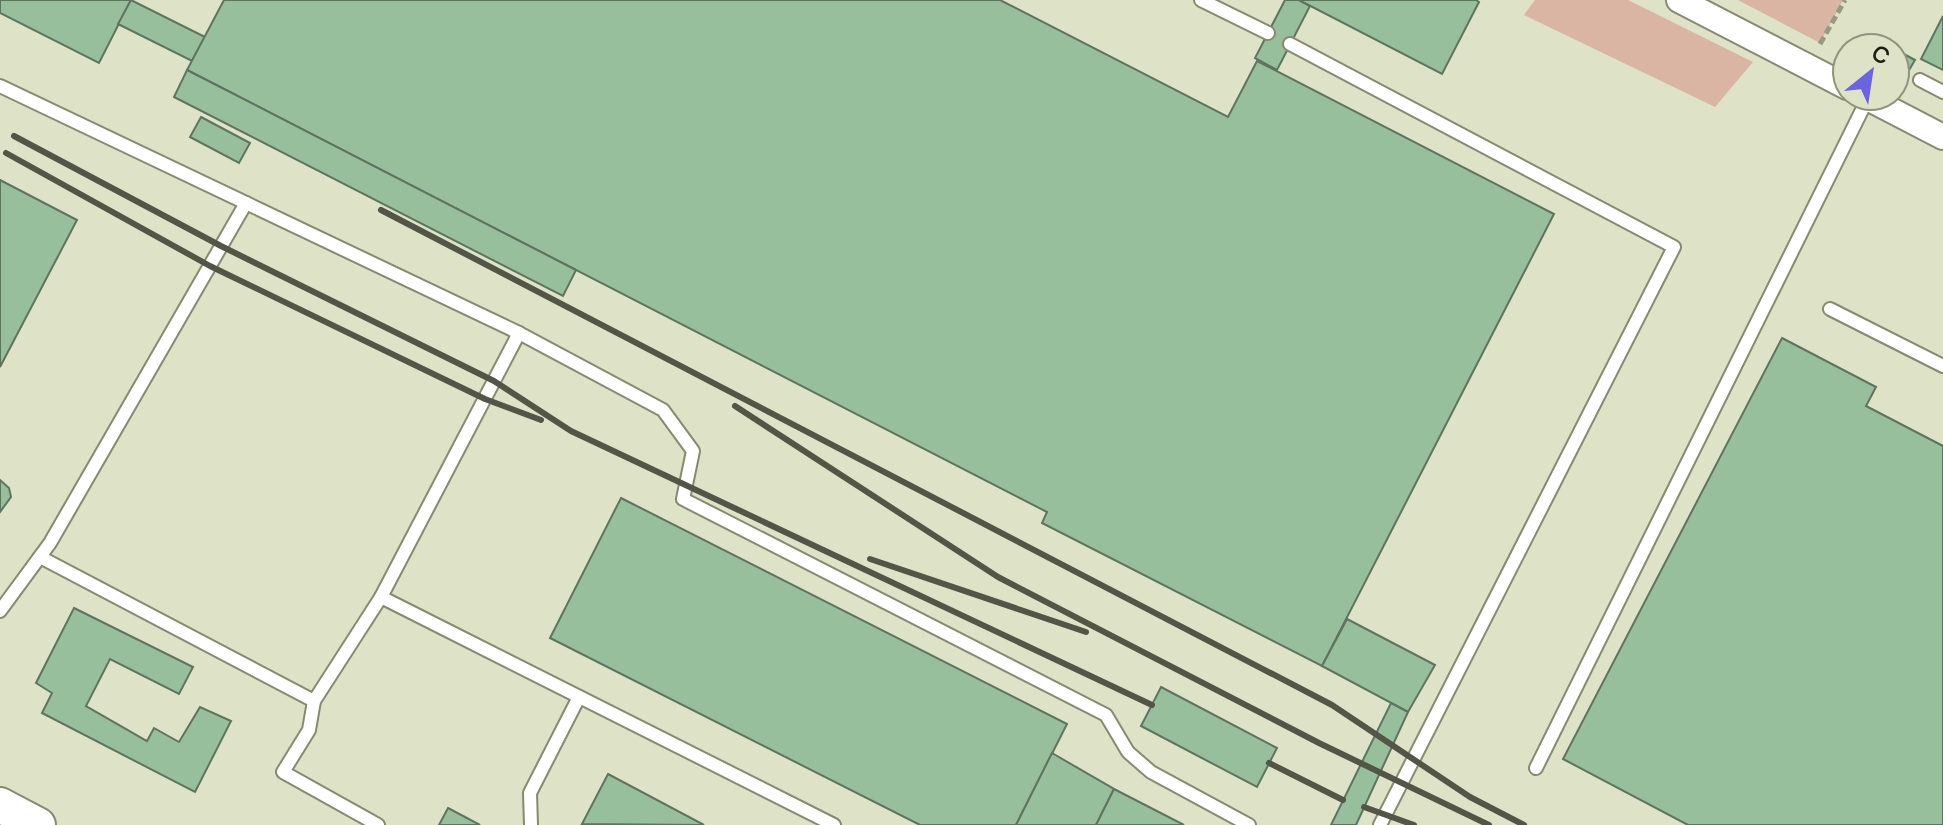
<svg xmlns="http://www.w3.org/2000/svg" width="1943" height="825" font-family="Manrope,sans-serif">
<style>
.green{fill:#dbb5a3}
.building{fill:#98bf9c;stroke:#5f7360;stroke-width:2}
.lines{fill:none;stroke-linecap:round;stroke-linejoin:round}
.lane-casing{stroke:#868a70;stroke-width:16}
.street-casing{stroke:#868a70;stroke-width:28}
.secondary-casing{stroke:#868a70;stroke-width:38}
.path{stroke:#969984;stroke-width:5;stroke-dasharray:8 4;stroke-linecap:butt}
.lane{stroke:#fff;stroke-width:12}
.street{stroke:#fff;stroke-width:24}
.secondary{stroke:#fff;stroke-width:34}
.rail{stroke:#535646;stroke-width:6}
</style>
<rect width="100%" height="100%" fill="#dee2c6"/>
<g class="green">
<polygon points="1535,0 1628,0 1753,62 1715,107 1524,15"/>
<polygon points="1738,0 1843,0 1820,43"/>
</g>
<g class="building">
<polygon points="0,0 131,0 99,63 0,13"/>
<polygon points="131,0 205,37 192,61 118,24"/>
<polygon points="224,0 1000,0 1228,117 1257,61 1554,214 1322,666 1042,523 1047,512 187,70"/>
<polygon points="1285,0 1299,0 1310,6 1277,70 1255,58"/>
<polygon points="1299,0 1476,0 1479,2 1442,74"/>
<polygon points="1943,16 1943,70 1921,59"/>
<polygon points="1898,51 1915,60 1901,84 1895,81"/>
<polygon points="187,70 576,270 563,296 174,97"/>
<polygon points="201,117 250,143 239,163 190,137"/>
<polygon points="0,180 77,220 0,367"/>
<polygon points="1782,338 1876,387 1866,406 1943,446 1943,825 1688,825 1563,759"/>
<polygon points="0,480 9,488 11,497 0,512"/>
<polygon points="621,498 1067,724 1016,825 920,825 550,638"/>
<polygon points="74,608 193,667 179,694 110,659 86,706 147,741 154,728 179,742 200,707 231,721 195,792 42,713 52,693 36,683"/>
<polygon points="1347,619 1435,665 1408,712 1322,666"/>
<polygon points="1161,687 1277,748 1257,787 1141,726"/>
<polygon points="1391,703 1408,712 1356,825 1331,825"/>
<polygon points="1052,753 1114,789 1096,825 1016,825"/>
<polygon points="608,774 704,825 582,824"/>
<polygon points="1114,789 1184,825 1096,825"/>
<polygon points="448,808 480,825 439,825"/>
</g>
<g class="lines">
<defs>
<g id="lane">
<polyline points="1201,0 1268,33"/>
<polyline points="1290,44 1674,247 1380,825"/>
<polyline points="1920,80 1943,92"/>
<polyline points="0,86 246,203 50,543 0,611"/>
<polyline points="246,203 519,333 381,597 834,825"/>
<polyline points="1830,309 1943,366"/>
<polyline points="519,333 663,410 693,451 683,499 1106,715 1128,752 1151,772 1249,825"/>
<polyline points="40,557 314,701 381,597"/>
<polyline points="314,701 309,730 283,772 378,825"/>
<polyline points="1536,768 1868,98"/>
<polyline points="531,825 530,793 579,697"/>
</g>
<g id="street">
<polyline points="1679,0 1847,87"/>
<polyline points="1864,96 1943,137"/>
</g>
<polyline id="secondary" points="0,805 38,825"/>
</defs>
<use href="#lane" class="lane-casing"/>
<use href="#street" class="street-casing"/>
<use href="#secondary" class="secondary-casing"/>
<polyline class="path" points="1820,44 1845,0"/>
<use href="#lane" class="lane"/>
<use href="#street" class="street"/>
<use href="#secondary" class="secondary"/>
<g class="rail">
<polyline points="14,136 221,246 494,381 571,431 1152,705"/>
<polyline points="6,153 210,266 485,399 541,420"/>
<polyline points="381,210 1332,705 1470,797 1524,825"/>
<polyline points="735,406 998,577 1319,743 1489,825"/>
<polyline points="870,559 1086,632"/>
<polyline points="1269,763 1343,800"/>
<polyline points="1364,807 1414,825"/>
</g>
</g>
<g transform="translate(1871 72) rotate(30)"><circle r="38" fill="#dee2c6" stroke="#90937e" stroke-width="2"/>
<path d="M0-6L14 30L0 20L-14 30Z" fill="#6a64de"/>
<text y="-12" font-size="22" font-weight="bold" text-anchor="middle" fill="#1b1d12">С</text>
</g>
</svg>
